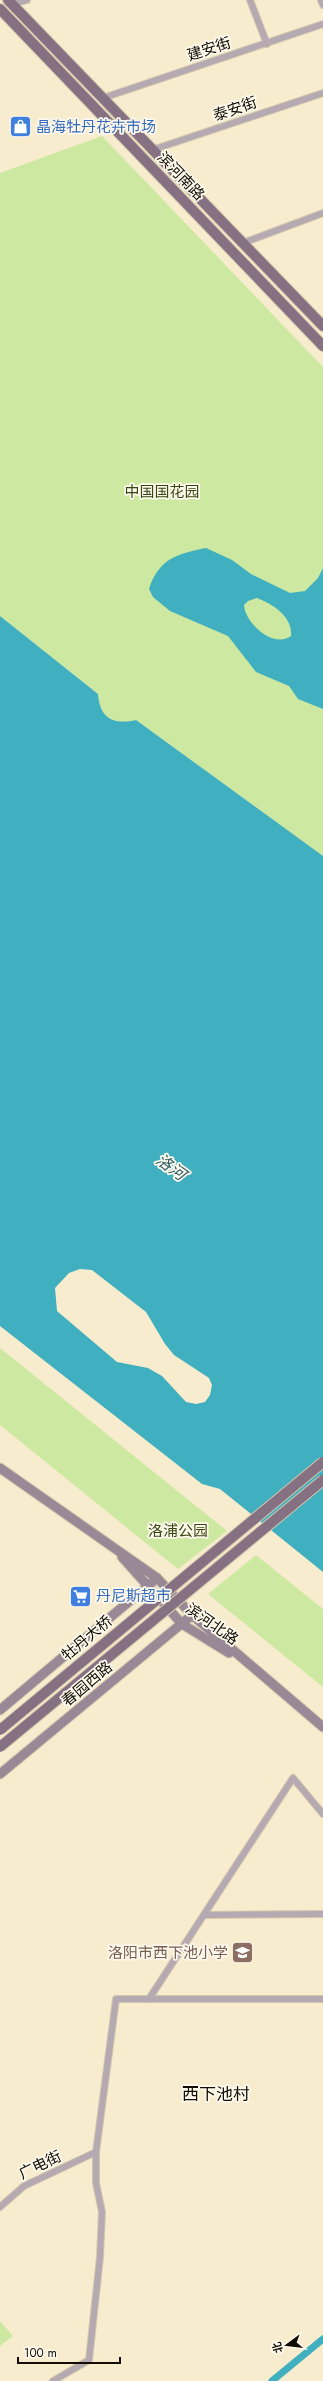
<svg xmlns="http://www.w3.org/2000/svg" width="323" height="2381" font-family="Jost,'Noto Sans SC',sans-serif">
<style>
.green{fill:#cde8a0}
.water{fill:#40afbf;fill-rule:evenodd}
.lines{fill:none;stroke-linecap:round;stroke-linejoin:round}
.canal{stroke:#40afbf;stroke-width:7}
.street-casing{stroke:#d3c8ae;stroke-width:8}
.secondary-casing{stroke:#d3c8ae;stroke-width:11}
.primary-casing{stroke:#d3c8ae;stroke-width:12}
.street{stroke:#b5a9b2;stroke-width:6}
.secondary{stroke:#998895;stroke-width:9}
.primary{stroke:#857181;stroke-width:10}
.primary-bridge-casing{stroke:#d3c8ae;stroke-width:12;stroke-linecap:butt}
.primary-bridge{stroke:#857181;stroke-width:10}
.labels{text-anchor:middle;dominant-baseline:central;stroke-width:3.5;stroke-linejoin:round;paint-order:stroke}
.street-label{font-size:15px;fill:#110d04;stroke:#fef9ed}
.shop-label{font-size:15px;fill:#366cbe;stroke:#fef9ed;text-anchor:start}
.park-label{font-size:15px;fill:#374712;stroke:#fef9ed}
.education-label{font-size:15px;fill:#785e54;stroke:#fef9ed;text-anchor:end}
.water-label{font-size:16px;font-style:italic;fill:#2e5d64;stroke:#fef9ed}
.quarter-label{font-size:17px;fill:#110d04;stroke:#fef9ed}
</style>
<rect width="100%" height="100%" fill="#f8ecce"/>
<g class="green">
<path d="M102 136 323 367V856L136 720C114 725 100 719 98 694L0 616V173Z"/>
<polygon points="0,1348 227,1531 178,1569 0,1425"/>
<polygon points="256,1555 323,1609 323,1687 208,1594"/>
<polygon points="0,2321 13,2336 0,2346"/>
</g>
<g class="water">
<path d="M206 548 232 560 251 574 290 593 305 591 318 578 323 568V709L298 699 289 686 256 672 228 636 170 611 153 597 149 589C159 559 176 554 206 548ZM257 598C273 604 293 617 291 636 273 649 245 623 244 605L248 601Z"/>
<path d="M0 616 98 694C100 719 114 725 136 720L323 856V1572L220 1489 202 1484 0 1326ZM80 1269 92 1270 146 1312 165 1344 174 1355 209 1378 212 1385 210 1395 205 1402 196 1404 186 1402 162 1376 148 1368 117 1362 57 1311 55 1288 69 1273Z"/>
</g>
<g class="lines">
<polyline class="canal" points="272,2381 323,2339"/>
<defs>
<g id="street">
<polyline points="250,0 267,44"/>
<polyline points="321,0 323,5"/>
<polyline points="12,4 27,0"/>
<polyline points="103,98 323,24"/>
<polyline points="155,149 323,93"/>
<polyline points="243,243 323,213"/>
<polyline points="204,1915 323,1914"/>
<polyline points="149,1999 293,1778 323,1814"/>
<polyline points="0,2207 24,2186 96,2152"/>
<polyline points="53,2381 89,2360 100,2257 102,2212 96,2183 96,2152 116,1999 323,1999"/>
</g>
<g id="secondary">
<polyline points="0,1468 157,1578 192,1615 323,1727"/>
<polyline points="122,1557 182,1624 229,1653"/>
<polyline points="0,1710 157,1578"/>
<polyline points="0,1774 192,1615"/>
</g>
<g id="primary">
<polyline points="8,0 323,326"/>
<polyline points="0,9 323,346"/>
</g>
</defs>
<use href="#street" class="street-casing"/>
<use href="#secondary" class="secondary-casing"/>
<use href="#primary" class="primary-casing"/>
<use href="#street" class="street"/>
<use href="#secondary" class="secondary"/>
<use href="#primary" class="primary"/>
<defs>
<g id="primary-bridge">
<polyline points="0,1730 323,1462"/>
<polyline points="0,1747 323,1480"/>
</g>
</defs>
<use href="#primary-bridge" class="primary-bridge-casing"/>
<use href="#primary-bridge" class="primary-bridge"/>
</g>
<defs>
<symbol id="shop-square" viewBox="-11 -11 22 22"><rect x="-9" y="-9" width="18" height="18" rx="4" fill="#3f7fe0" stroke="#fef9ed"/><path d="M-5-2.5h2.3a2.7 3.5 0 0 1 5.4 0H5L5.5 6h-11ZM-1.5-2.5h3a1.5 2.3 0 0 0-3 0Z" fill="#fff"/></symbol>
<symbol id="supermarket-square" viewBox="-11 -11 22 22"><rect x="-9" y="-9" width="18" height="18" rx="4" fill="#3f7fe0" stroke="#fef9ed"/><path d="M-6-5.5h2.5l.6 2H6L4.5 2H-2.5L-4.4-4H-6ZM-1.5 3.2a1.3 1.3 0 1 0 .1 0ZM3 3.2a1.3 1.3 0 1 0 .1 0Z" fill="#fff"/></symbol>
<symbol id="school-square" viewBox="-11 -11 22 22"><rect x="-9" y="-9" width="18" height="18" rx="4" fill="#8d6e63" stroke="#fef9ed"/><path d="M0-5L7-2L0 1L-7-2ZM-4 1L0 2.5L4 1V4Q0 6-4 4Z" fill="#fff"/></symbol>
</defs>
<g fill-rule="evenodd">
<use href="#shop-square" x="8" y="114" width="25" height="25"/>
<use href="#supermarket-square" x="68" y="1584" width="25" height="25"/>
<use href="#school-square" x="230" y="1940" width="25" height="25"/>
</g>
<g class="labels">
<g class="street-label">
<text transform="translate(209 49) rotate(-18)">建安街</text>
<text transform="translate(235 109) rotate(-19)">泰安街</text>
<text transform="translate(181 176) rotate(46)">滨河南路</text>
<text transform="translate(212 1624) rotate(35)">滨河北路</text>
<text transform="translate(87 1638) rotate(-40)">牡丹大桥</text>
<text transform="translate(87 1684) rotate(-40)">春园西路</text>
<text transform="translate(40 2165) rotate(-26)">广电街</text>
</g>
<g class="shop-label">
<text x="36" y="127">晶海牡丹花卉市场</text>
<text x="96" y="1596">丹尼斯超市</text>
</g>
<g class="park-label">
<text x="162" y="492">中国国花园</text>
<text x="178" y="1531">洛浦公园</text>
</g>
<g class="education-label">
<text x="228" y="1953">洛阳市西下池小学</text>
</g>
<g class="water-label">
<text transform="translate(171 1167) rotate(36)">洛河</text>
</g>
<g class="quarter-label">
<text x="216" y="2094">西下池村</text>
</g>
</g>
<g transform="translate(287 2345) rotate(255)" stroke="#fef9ed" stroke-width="3" paint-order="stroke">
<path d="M0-3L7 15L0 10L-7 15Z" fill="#110d04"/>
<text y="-6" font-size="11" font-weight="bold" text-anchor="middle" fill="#110d04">北</text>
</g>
<path d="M18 2357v6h102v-6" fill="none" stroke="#110d04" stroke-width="2"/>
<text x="24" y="2357" font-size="12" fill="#110d04" stroke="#fef9ed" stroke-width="3" paint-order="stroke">100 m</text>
</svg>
